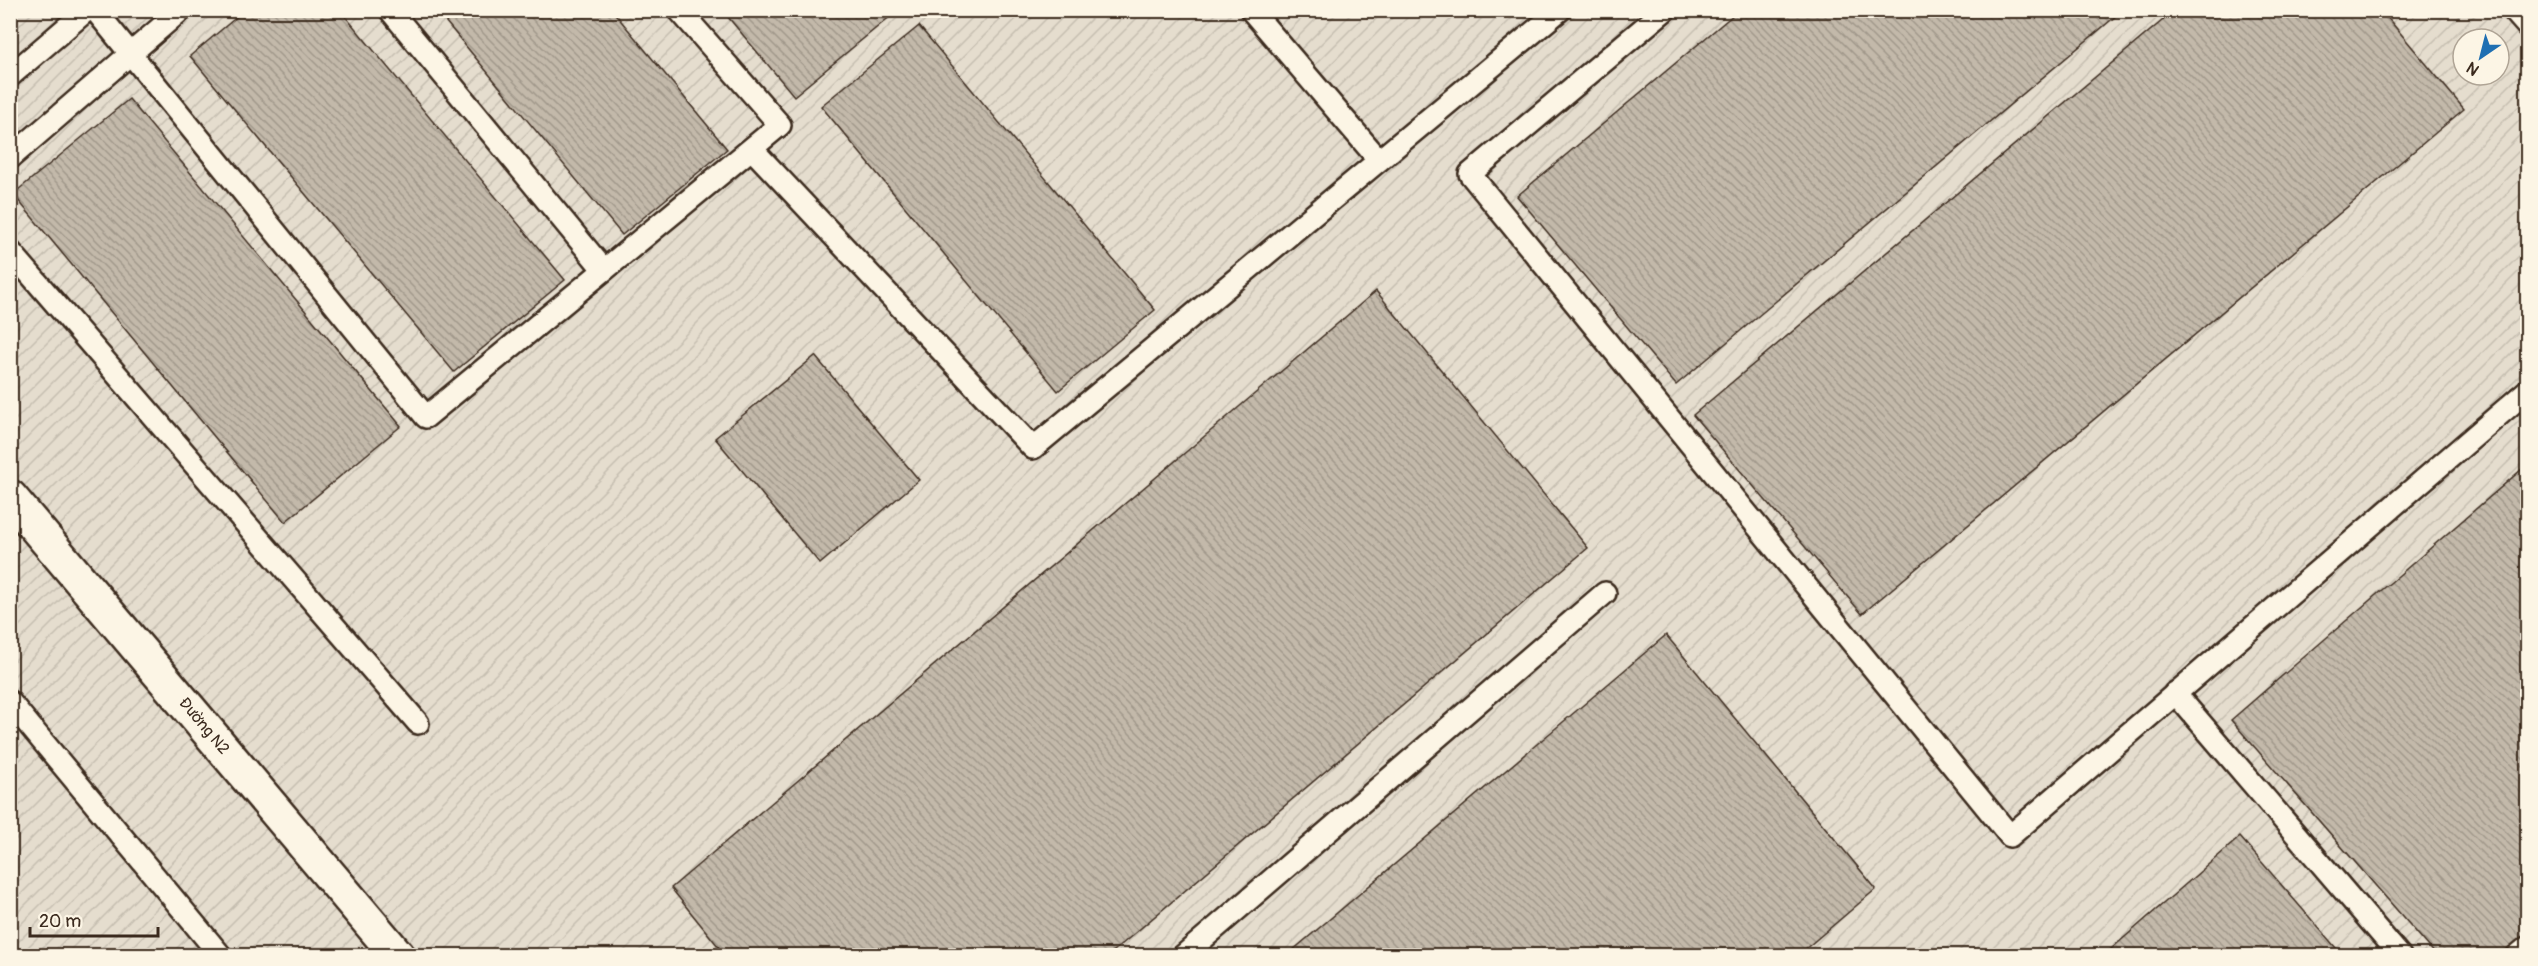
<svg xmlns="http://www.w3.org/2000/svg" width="2538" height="966" font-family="Pangolin,sans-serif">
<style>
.industrial{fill:url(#industrial-furrows);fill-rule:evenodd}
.building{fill:url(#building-back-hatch);stroke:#3b2a1e;stroke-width:1.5}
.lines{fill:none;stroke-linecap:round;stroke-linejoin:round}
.service-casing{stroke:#3b2a1e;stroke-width:26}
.minor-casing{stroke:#3b2a1e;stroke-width:38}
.service{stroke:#fcf5e5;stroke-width:21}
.minor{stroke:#fcf5e5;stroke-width:33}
.labels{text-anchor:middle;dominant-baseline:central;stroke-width:4.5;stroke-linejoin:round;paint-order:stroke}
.street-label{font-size:16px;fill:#3b2a1e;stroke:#fcf5e5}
</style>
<defs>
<pattern id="industrial-furrows" width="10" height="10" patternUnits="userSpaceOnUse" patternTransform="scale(1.5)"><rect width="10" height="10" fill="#e5ddce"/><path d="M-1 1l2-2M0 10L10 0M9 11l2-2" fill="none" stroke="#c5beb0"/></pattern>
<pattern id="building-back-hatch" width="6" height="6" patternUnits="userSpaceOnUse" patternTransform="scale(1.5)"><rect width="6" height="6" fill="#c3b9aa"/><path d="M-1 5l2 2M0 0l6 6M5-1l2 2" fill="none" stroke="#a0978a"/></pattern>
</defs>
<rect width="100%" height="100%" fill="#f4eddd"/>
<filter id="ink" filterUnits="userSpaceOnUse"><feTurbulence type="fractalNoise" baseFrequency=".0167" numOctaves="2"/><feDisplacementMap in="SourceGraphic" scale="12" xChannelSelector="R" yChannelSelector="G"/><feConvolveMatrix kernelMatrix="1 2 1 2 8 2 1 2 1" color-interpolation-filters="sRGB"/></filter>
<g filter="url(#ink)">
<path class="industrial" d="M10 11H2527V955H11ZM2463 39H2499V75H2463Z"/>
<g class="building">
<polygon points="245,10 340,10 565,280 454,372 190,56"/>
<polygon points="436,10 612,10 727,149 622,235"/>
<polygon points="722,10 898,10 794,96"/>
<polygon points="1739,10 2123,10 1676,385 1517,196"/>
<polygon points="2175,10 2381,10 2464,109 1862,614 1693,415"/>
<polygon points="919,26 1155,310 1058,391 821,106"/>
<polygon points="129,99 401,426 285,522 13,194"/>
<polygon points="1376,291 1588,548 1108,956 726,956 671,888"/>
<polygon points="815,356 919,480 820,564 715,438"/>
<polygon points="2528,464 2528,955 2437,956 2231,720"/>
<polygon points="1666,635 1876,889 1797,956 1286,956"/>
<polygon points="2240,837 2343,956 2103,956"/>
</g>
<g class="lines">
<defs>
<g id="service">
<polyline points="95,10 426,417 780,125 679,10"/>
<polyline points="390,10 604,270"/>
<polyline points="1251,10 1379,160"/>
<polyline points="1665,10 1470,174 2010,836 2528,390"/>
<polyline points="2513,10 2528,27"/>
<polyline points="10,76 87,10"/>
<polyline points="752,149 1033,448 1560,10"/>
<polyline points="10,158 181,10"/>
<polyline points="10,251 418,723"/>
<polyline points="2175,693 2400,956"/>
<polyline points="10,702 221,956"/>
<polyline points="1183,956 1605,593"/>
<polyline points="2517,956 2528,947"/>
</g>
<polyline id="minor" points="10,497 398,956"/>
</defs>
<use href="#service" class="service-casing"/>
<use href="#minor" class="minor-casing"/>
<use href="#service" class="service"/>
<use href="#minor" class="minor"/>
</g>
</g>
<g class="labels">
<g class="street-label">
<text transform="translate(204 726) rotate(50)">Đường N2</text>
</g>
</g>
<rect width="2538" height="966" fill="none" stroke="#fcf5e5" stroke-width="36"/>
<rect x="18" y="18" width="2502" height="930" fill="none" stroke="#3b2a1e" stroke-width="2" filter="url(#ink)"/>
<g transform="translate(2481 57) rotate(215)"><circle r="28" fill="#fcf5e5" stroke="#afa495" stroke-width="1.5"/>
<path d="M0-4.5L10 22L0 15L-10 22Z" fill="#1f6fb2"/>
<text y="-9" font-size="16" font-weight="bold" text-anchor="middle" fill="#3b2a1e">N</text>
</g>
<path d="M30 927v9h128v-9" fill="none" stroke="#3b2a1e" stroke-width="3"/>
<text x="39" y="927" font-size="18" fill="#3b2a1e" stroke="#fcf5e5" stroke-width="4.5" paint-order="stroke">20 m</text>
</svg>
